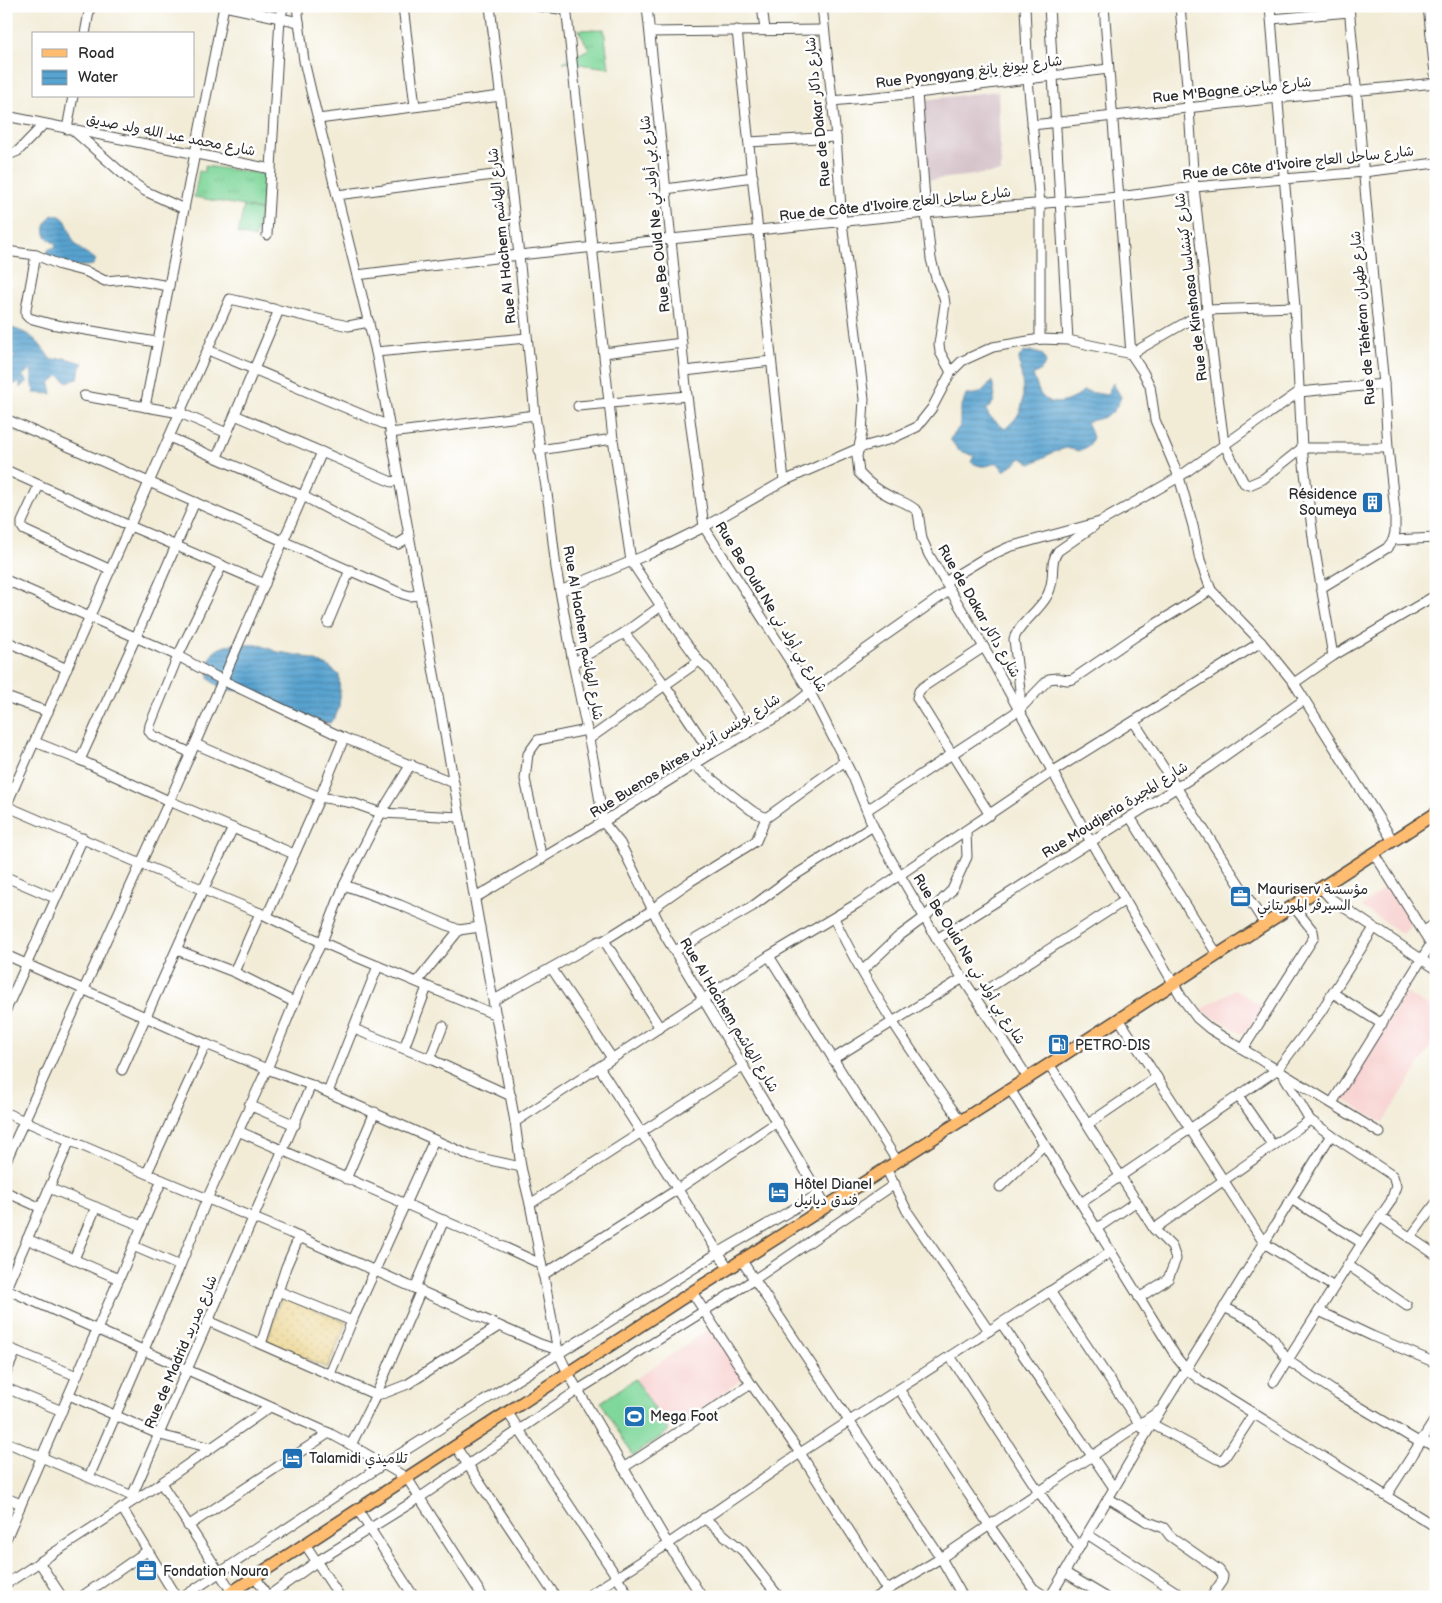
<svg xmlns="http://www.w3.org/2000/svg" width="1442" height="1603" font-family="'Balsamiq Sans','Playpen Sans Arabic',sans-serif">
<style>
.built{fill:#f7d0cf}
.industrial{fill:#d2bec5}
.grass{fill:url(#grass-tufts);stroke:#568163}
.sand{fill:url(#sand-dots);stroke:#8c8264}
.pitch{fill:#80d79b;stroke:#568163}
.water{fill:url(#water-rules);stroke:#42677e}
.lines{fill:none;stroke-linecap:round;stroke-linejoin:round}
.minor-casing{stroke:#494845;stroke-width:11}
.major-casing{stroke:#494845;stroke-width:14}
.minor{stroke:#fff;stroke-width:9}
.major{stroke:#febc70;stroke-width:11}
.labels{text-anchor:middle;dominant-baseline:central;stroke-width:5;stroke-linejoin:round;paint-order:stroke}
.street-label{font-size:14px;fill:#2b2b2b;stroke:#fff}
.poi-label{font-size:14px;fill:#2b2b2b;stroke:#fff;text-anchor:start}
</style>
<defs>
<pattern id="grass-tufts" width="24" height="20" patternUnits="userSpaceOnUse" patternTransform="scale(1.25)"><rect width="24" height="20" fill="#80d79b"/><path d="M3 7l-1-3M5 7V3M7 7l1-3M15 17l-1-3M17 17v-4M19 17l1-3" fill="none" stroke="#6fb986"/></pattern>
<pattern id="sand-dots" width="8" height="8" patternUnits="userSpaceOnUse" patternTransform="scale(1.25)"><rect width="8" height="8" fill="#eeda9e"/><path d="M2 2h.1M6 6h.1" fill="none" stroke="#cb8" stroke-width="1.8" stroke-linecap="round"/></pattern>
<pattern id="water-rules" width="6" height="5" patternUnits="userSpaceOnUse" patternTransform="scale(1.25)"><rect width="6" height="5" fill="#58a3d0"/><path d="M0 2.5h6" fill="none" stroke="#4985a9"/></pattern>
</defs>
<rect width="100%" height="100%" fill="#fff"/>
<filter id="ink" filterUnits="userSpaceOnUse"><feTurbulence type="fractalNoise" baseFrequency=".02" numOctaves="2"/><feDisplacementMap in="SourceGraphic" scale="10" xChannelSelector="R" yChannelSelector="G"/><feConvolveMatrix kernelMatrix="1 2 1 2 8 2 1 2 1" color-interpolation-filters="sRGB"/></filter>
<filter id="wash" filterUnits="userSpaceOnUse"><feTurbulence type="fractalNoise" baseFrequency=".0096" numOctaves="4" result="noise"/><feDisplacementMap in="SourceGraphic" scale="20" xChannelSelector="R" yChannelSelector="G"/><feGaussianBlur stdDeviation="1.12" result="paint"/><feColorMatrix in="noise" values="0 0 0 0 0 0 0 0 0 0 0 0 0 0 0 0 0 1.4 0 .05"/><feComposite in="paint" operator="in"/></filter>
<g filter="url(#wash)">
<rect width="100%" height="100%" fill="#f2ecd7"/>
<g class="built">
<polygon points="1387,885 1413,922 1402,934 1362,907"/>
<polygon points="1235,989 1263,1007 1243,1034 1201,1010"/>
<polygon points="1406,993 1436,1011 1436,1038 1383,1123 1341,1098"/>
<polygon points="710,1329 744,1378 636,1454 601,1402"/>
</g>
<polygon class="industrial" points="998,91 1001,172 929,180 923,100"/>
<g class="grass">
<polygon points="604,29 609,68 563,62 589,49 578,30"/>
<polygon points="205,166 264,174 262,210 247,207 261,211 255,238 238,234 244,206 194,197 199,171 204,172"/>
</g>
<polygon class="sand" points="281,1297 347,1322 327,1368 267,1341"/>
<polygon class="pitch" points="635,1379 669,1431 633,1456 601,1402"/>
<g class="water">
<path d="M52 215C72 214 66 234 77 246 82 252 90 254 96 260L93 265C79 268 58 264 46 257V254L49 249 53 248 56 246C53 242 48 239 46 236 42 229 47 220 52 215Z"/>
<path d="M6 326C32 334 36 338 51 360L64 358 83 363 80 367 78 379 66 382 59 375 50 383 52 394 34 393 31 369 22 376 28 381 20 388V382L11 385 6 393V360L15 358 6 343Z"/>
<path d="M1032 351 1043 355 1046 363 1041 370 1033 375C1036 381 1038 393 1043 397 1055 409 1073 400 1083 391L1107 395 1113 383 1121 397C1113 418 1106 417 1086 422L1093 437 1089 446 1079 451 1066 448 1052 453 1031 464 1022 458 1004 471 997 462C987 467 981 468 971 462L974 456 958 450 950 439 960 426V411L966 395 980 393 992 381C995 395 998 400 986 410L989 416 1005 429C1009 425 1015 420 1018 415 1028 398 1020 375 1019 357L1024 352Z"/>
<path d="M233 644 260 645 278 652 303 656 328 666 339 675C339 692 344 709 330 723 315 723 297 716 283 708 276 704 270 698 263 695 240 686 229 697 209 679 208 656 210 649 233 644Z"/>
</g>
</g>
<g filter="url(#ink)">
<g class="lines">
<defs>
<g id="minor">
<polyline points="224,6 299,22"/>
<polyline points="297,6 304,61 311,91 376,352 515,1122 521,1167 530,1204 556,1341 559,1354 568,1373 668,1544 800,1453 1111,1252"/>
<polyline points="403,6 415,106"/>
<polyline points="490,6 519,255 535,415 549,507 556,568 573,663 594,764 603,822 620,843 666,937 827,1207"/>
<polyline points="537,6 567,10"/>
<polyline points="566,6 613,439 631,561 678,632 699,661 708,669 750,732"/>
<polyline points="647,6 687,396 704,527 810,692 853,777 873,826 886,851 937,939 1028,1078"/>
<polyline points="762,6 765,30"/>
<path d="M822 6 836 137 842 222 864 399 862 433 857 456 859 473C868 483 879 491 891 497 900 501 911 504 918 512L922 539 929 555 991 659 1091 842 1182 998 1197 1018 1210 1029 1380 1133"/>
<polyline points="1025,6 1028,80 1040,204 1040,339"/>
<polyline points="1049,6 1068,340"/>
<polyline points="1104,6 1131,354 1207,310 1295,307"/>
<polyline points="1180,6 1189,108 1194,187 1205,285 1207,310 1224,444 1244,483 1249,485 1263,479 1302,448 1388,448"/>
<polyline points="1270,6 1295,307 1302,448 1314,545 1333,656"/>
<polyline points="1428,6 1436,84"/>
<polyline points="1272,19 1349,12"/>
<polyline points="737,30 784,481"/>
<polyline points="650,32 824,30"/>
<polyline points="85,34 90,6"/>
<polyline points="917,93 926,213 931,259 936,278 944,297 945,304 939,344 940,352 951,372"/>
<polyline points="832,101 917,93 1108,69"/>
<polyline points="6,116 271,169"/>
<polyline points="318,119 501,96"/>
<polyline points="1032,125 1278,98 1436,83"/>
<polyline points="67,129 73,96"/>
<polyline points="73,130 132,182 145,191 184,209"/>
<polyline points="749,142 836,137"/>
<polyline points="6,156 18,151 44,124"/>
<polyline points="666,189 753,177"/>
<polyline points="337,195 509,173"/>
<polyline points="267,235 280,18 284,6"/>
<polyline points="6,251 36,255 60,265 87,272 105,281 128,279 169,286"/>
<polyline points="36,255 26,309 26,315 29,318 51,324 156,342"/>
<polyline points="357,275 519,255 671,239 926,213 1119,197 1194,187 1364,172 1436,163"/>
<polyline points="208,350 389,426"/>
<polyline points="376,352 527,338"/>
<polyline points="604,353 682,343"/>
<polyline points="685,371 771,361"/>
<polyline points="84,396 180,413 227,433"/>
<polyline points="578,406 687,396"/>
<polyline points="145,407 224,6"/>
<polyline points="235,415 387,480 392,482 399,480"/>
<polyline points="6,419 403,594 410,596 419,595"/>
<polyline points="390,433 535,415"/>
<polyline points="169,437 303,496 390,542 398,544 409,537"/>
<polyline points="539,450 613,439"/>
<polyline points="217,457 279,310"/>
<polyline points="6,470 130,526 265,584"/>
<polyline points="39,485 22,522 22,527 24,530 111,570"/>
<polyline points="1393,540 1436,538"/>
<polyline points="6,580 178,656 222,680 344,738 454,783"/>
<polyline points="945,582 983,559 1009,547 1100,522 1179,477 1299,392 1384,384"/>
<polyline points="1321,588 1387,548 1393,540 1395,532 1395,511 1388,448 1384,384 1373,279 1349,6"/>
<polyline points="560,591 651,553 704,527 784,481 859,448 891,439 917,427 932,408 951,372 962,361 993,347 1040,339 1068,340 1131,354 1143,372 1150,386 1155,420 1179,477 1193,526 1200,560 1211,590 1261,642 1294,683 1393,841"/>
<polyline points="328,623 350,570"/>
<polyline points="624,633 661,606"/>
<polyline points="6,641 67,669"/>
<polyline points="984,647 923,687 919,691 917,698 990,815"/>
<path d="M573 663 624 633C657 671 684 712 711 754"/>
<polyline points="1294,683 1333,656 1436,595"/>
<polyline points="6,697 48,712"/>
<path d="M1020 709V690L1014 639C1018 625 1039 611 1047 596 1057 578 1048 565 1058 551L1094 526"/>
<polyline points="1134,722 1265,924"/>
<polyline points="589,739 699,661"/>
<polyline points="35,742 80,760 169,801 294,854"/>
<polyline points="195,744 320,797 353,803 381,813 460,817"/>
<polyline points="191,753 152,735 149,731 150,725 178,656 222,565"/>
<polyline points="80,760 136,637 195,502"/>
<polyline points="694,765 751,810 766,818"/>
<polyline points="6,806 230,299 348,326 369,322"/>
<polyline points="6,806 141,864 260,913 299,932 349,954 496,1015"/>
<polyline points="867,810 1019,710 1049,679 1057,678 1067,680 1073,679 1136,636 1211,590"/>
<polyline points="1130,817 1217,954"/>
<polyline points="542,859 525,779 528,754 538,740 587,730"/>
<polyline points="6,877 55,898"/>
<polyline points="344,885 400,905 459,930 480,927"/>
<polyline points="1321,888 1330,898 1436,969"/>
<polyline points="475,898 603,822 711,754 782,714 852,659 950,590"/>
<polyline points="267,916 320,797 344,738"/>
<path d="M834 918C867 988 915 1057 960 1120"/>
<polyline points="1424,931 1436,923"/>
<polyline points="937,939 1209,767 1304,700"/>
<polyline points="603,941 654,909 661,902 691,881 756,841 766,818 845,761"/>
<polyline points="177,950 234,972 294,1002"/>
<polyline points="675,951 753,906 789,879 873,826"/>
<polyline points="6,955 206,1044 267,1069 311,1085 471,1156 521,1167"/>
<polyline points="769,956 897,1161"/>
<polyline points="552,969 612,1058"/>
<polyline points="862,971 898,937 925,917 952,890 967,857 966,832"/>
<polyline points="234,972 260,913"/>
<polyline points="417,982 459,930"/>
<polyline points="1333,993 1382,1024"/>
<polyline points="975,997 1124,901"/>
<polyline points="494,1000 599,941 605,942 660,1028"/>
<polyline points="6,1010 83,838"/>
<polyline points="1119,1019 1264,1243 1334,1287"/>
<polyline points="354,1029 430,1059 511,1096"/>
<polyline points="404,1048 427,987"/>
<polyline points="1243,1049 1314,937 1313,931 1293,906"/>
<polyline points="430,1059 443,1026"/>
<polyline points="833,1059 963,978"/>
<polyline points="1049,1064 1154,1229 1172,1247 1176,1259 1168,1279 1139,1298"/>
<polyline points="599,1067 729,1269"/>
<polyline points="122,1070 203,890 233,828"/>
<polyline points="1010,1089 1177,1358 1186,1369 1200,1380 1436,1527"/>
<polyline points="328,1092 378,966"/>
<polyline points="1239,1097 1273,1146"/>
<polyline points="1332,1103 1431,944 1374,853"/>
<polyline points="249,1105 295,1125"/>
<polyline points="6,1113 162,1180 290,1233 540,1344 558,1350"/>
<polyline points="515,1122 769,956 858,903 1052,772 1261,642"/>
<polyline points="1088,1124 1157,1077"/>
<polyline points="238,1131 493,1242 541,1264"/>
<polyline points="6,1161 191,753 322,452"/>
<polyline points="886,1168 907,1211 989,1331"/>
<polyline points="147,1173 206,1044"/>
<polyline points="346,1179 375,1112"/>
<polyline points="1000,1187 1044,1145"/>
<polyline points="49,1188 142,1226"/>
<polyline points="6,1192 41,1208"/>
<polyline points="1291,1199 1362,1243"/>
<polyline points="1081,1203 1278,1069 1320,1013 1374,928"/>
<polyline points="530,1204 744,1066"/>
<polyline points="1380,1217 1436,1255"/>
<polyline points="1096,1229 1137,1201"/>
<polyline points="1154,1229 1310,1120"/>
<polyline points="1410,1238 1436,1203"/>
<polyline points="27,1239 119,1279"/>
<polyline points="133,1246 180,1266"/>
<polyline points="74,1259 96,1207"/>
<polyline points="742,1261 941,1558 963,1597"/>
<polyline points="1348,1265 1407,1306"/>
<polyline points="543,1275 678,1189 777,1122"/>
<polyline points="6,1288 70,1140"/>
<polyline points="415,1288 444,1220"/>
<polyline points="6,1289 329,1433 351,1445 407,1478 483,1597"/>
<polyline points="278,1291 352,1321"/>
<polyline points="1050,1291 1142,1428"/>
<polyline points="692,1292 751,1384 800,1453 887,1590"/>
<polyline points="1224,1307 1256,1323 1274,1340 1287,1360 1338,1394 1419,1442"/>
<polyline points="1319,1311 1372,1336 1436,1363"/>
<polyline points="208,1321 376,1395 385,1393 408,1384 499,1326"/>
<polyline points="1001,1323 1114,1488"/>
<polyline points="261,1344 286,1267 299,1237"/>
<polyline points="6,1347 77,1376"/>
<polyline points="950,1356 1039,1492 1079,1548"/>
<polyline points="6,1373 16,1351"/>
<polyline points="330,1374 352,1321 434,1140"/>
<polyline points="1274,1382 1362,1243 1391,1201 1396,1186 1393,1176 1331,1135"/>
<polyline points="6,1388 62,1411"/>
<polyline points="899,1389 989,1525 1033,1588 1046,1597"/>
<polyline points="69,1395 160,1435 211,1448"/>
<polyline points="508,1413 630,1597"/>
<polyline points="1152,1424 1217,1459 1221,1460 1225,1457 1254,1413"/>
<polyline points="1421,1439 1436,1448"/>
<polyline points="6,1442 137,1498"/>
<polyline points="351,1445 376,1395 421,1290"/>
<polyline points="456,1447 556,1597"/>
<polyline points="623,1468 751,1384"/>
<polyline points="89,1477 180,1266 207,1199 267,1069 308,969 322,942 344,885 381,813 411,764"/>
<polyline points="161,1483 232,1592"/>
<polyline points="1387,1495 1436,1418"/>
<polyline points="132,1496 311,1085"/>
<polyline points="6,1498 21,1504"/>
<polyline points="1108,1498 1146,1521 1164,1528 1170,1536 1219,1570 1223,1576 1222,1581 1211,1597"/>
<polyline points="122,1508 176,1597"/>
<polyline points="358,1510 414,1597"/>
<polyline points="704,1518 743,1551 779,1597"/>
<polyline points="188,1526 329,1433"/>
<polyline points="1087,1534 1184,1597"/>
<polyline points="6,1539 162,1180"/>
<polyline points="305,1544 340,1597"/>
<polyline points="39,1562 62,1597"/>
<polyline points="1064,1572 1106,1597"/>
<polyline points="255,1576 268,1597"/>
<polyline points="6,1584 161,1483 270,1407"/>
<polyline points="81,1597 147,1551"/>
<polyline points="183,1597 384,1464 718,1253 819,1194"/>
<polyline points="267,1597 316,1562 419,1498 578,1390 755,1279 895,1184"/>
<polyline points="586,1597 668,1544 702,1597"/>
<polyline points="876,1597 941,1558 1159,1411"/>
<polyline points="1050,1597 1146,1434 1331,1135 1310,1120 1283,1074"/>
</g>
<polyline id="major" points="224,1597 692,1292 1028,1078 1436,813"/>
</defs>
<use href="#minor" class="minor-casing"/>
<use href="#major" class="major-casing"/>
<use href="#minor" class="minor"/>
<use href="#major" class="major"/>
</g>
</g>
<defs>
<symbol id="building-square" viewBox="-11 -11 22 22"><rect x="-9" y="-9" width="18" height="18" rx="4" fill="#1f6fb2" stroke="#fff"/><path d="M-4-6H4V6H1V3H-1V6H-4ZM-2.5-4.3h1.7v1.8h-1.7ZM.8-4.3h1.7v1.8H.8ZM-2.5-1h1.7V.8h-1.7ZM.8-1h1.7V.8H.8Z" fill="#fff"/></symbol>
<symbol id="office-square" viewBox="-11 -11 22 22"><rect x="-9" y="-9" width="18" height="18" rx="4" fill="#1f6fb2" stroke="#fff"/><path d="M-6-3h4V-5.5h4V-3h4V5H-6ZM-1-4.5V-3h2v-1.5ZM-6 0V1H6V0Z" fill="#fff"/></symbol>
<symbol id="fuel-square" viewBox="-11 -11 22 22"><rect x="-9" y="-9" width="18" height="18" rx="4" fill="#1f6fb2" stroke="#fff"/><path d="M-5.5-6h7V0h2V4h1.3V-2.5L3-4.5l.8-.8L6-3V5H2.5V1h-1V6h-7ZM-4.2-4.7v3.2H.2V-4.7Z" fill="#fff"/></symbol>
<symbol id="hotel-square" viewBox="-11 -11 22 22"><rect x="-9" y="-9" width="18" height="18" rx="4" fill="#1f6fb2" stroke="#fff"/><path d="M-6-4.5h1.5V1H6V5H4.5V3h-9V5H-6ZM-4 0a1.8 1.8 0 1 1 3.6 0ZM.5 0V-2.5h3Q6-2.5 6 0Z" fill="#fff"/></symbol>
<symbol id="stadium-square" viewBox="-11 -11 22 22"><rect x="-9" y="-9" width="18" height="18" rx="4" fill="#1f6fb2" stroke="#fff"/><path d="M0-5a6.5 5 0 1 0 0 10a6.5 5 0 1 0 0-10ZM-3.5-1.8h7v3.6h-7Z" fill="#fff"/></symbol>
</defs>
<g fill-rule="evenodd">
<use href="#building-square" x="1360" y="490" width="25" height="25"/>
<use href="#office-square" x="1228" y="884" width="25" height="25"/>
<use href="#fuel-square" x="1046" y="1032" width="25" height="25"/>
<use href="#hotel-square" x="766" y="1180" width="25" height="25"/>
<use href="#stadium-square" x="622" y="1404" width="25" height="25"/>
<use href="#hotel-square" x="280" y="1446" width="25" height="25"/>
<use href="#office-square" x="134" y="1558" width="25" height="25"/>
</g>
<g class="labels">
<g class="street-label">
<text transform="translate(969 72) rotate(-7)">Rue Pyongyang شارع بيونغ يانغ</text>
<text transform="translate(1232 90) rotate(-6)">Rue M'Bagne شارع مباجن</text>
<text transform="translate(818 112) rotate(-96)">Rue de Dakar شارع داكار</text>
<text transform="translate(171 135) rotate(11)">شارع محمد عبد الله ولد صديق</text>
<text transform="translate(1298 163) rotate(-6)">Rue de Côte d'Ivoire شارع ساحل العاج</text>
<text transform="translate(895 204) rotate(-6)">Rue de Côte d'Ivoire شارع ساحل العاج</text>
<text transform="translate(655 214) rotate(-96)">Rue Be Ould Ne شارع بي أولد ني</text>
<text transform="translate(502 236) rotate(-96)">Rue Al Hachem شارع الهاشم</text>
<text transform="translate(1191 287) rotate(-97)">Rue de Kinshasa شارع كينشاسا</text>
<text transform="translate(1363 318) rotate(-95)">Rue de Téhéran شارع طهران</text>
<text transform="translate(771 607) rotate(58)">Rue Be Ould Ne شارع بي أولد ني</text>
<text transform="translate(979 611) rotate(60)">Rue de Dakar شارع داكار</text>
<text transform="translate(583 633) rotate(80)">Rue Al Hachem شارع الهاشم</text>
<text transform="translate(685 756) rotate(-32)">Rue Buenos Aires شارع بوينس آيرس</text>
<text transform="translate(1115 810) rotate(-32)">Rue Moudjeria شارع المجيرة</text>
<text transform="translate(969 959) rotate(58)">Rue Be Ould Ne شارع بي أولد ني</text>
<text transform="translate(729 1015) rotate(59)">Rue Al Hachem شارع الهاشم</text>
<text transform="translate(181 1352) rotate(-67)">Rue de Madrid شارع مدريد</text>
</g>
<g class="poi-label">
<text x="1357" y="494" text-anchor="end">Résidence<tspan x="1357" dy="16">Soumeya</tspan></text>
<text x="1257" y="889">Mauriserv مؤسسة<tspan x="1257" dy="16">السيرفر الموريتاني</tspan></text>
<text x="1075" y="1045">PETRO-DIS</text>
<text x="794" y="1184">Hôtel Dianel<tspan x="794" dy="16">فندق ديانيل</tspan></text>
<text x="650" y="1416">Mega Foot</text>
<text x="309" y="1458">Talamidi تلاميذي</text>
<text x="163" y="1571">Fondation Noura</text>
</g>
</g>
<rect width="1442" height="1603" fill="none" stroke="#fff" stroke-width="25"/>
<rect x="32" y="32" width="162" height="65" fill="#ffffff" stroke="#aaaaaa"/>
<rect x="42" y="49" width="25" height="8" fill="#febc70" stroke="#aaaaaa"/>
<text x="78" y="58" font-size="15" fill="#2b2b2b">Road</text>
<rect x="42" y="70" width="25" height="15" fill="url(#water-rules)" stroke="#aaaaaa"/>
<text x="78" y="82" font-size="15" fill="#2b2b2b">Water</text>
</svg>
